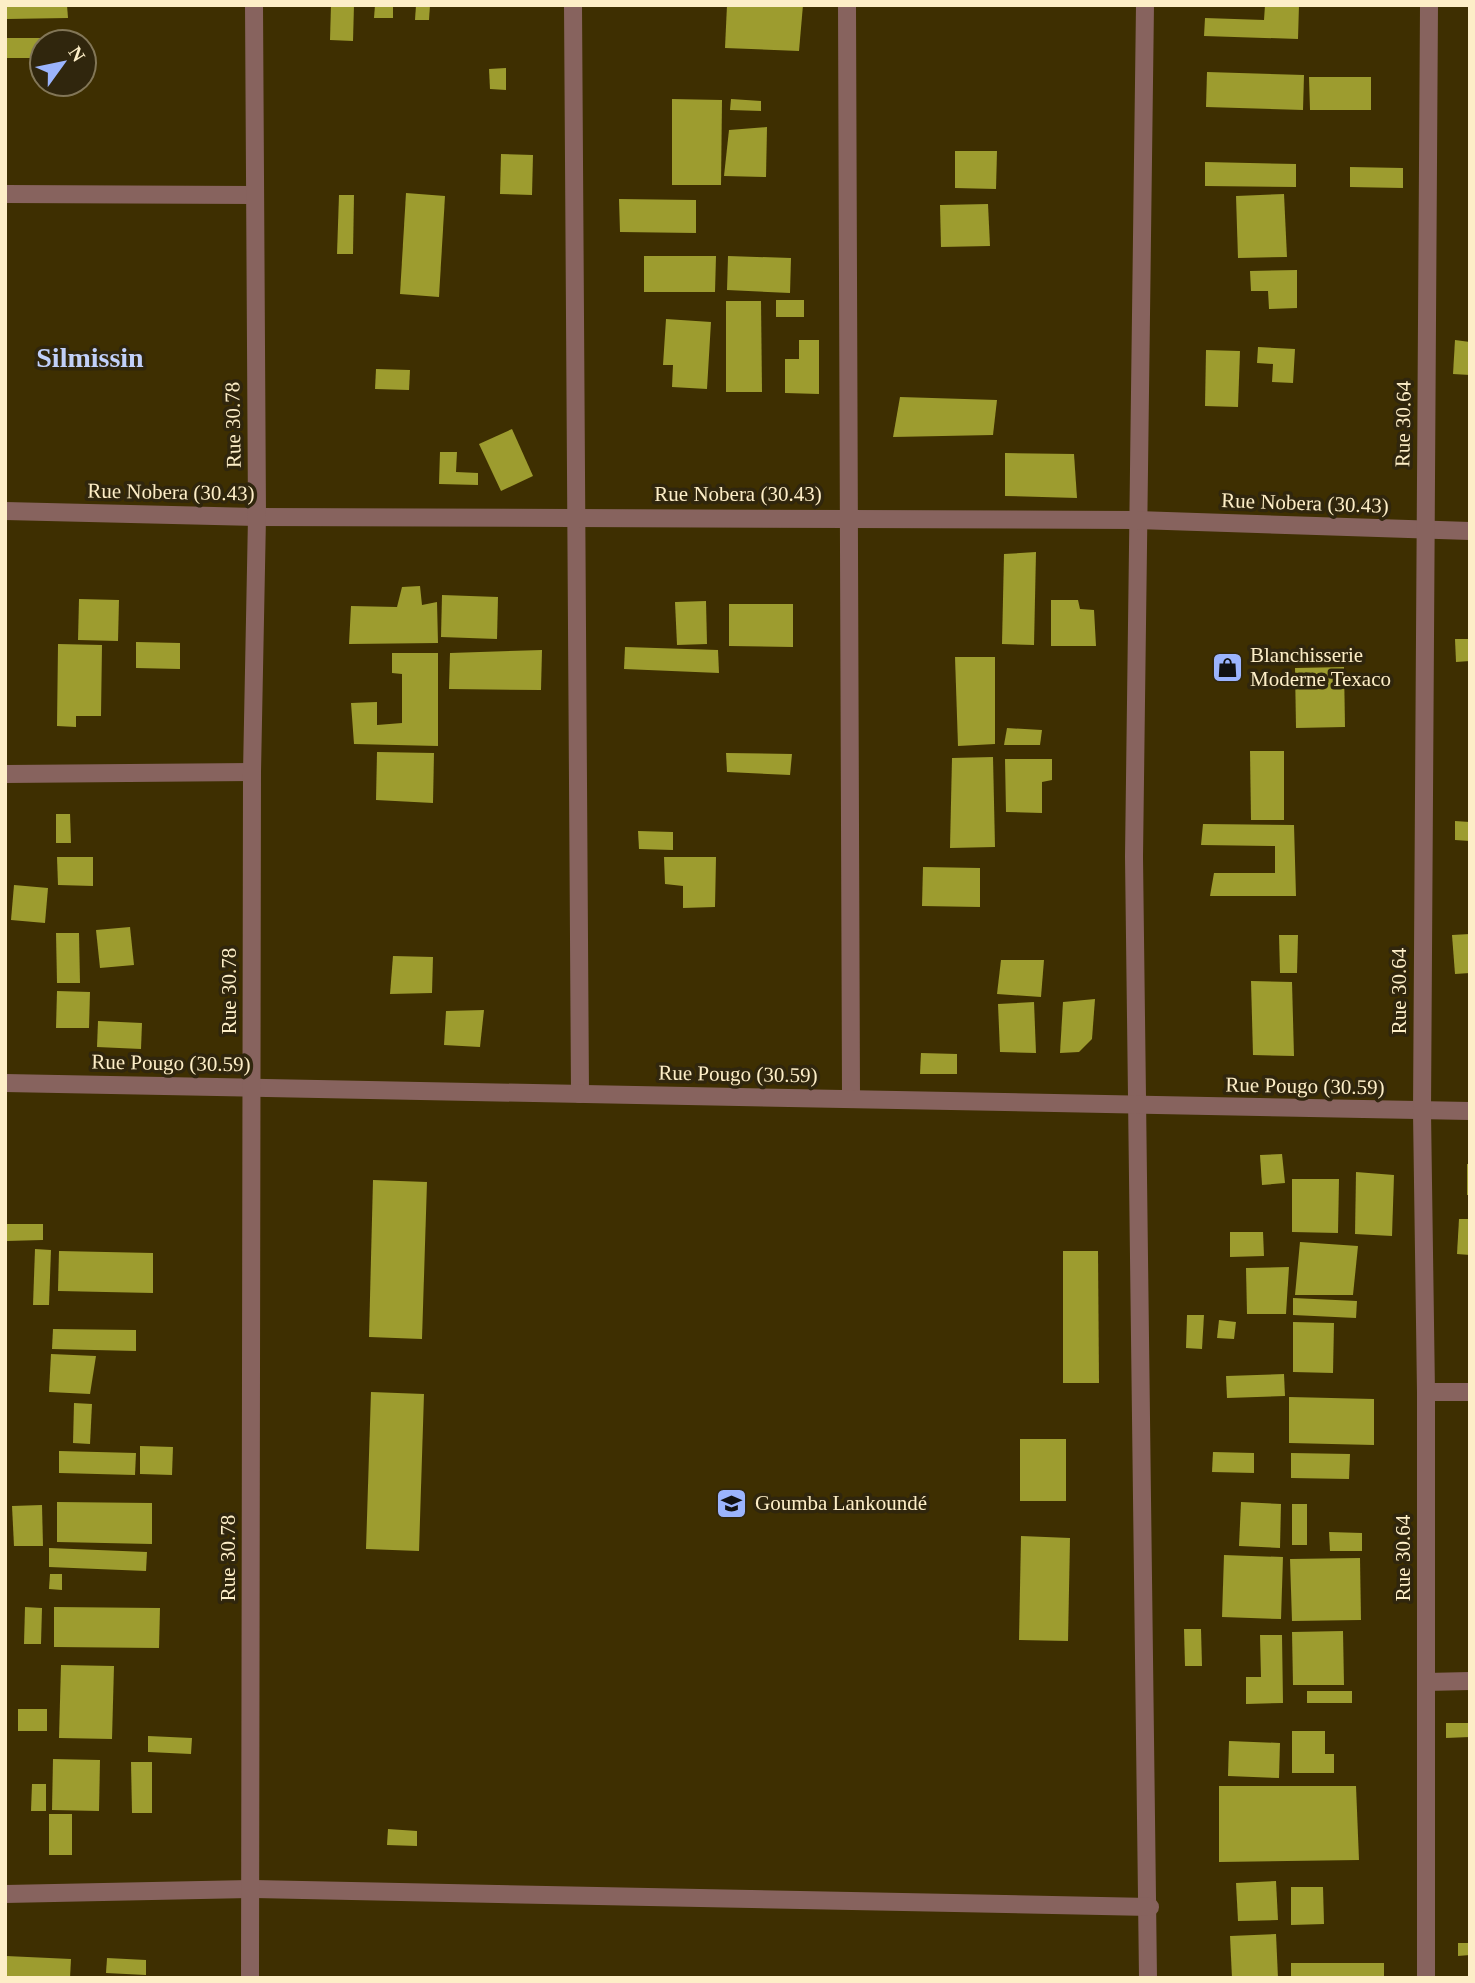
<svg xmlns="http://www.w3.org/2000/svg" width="1475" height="1983" font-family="'Times New Roman',serif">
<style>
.building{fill:#9d9c2f}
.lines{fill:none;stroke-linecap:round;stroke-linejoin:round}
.minor{stroke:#87635e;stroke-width:18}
.labels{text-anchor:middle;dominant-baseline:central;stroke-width:7;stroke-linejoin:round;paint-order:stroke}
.street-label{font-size:21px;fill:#fdeec7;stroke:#30260d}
.poi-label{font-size:21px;fill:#fdeec7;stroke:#30260d;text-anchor:start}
.district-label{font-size:28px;font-weight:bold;fill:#c1d0fa;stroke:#30260d}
</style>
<rect width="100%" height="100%" fill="#3e2f01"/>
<g class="building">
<polygon points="7,5 67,5 68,18 7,19"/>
<polygon points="331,5 354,5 353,41 330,40"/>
<polygon points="375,5 393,5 393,18 374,18"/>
<polygon points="416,5 430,5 429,20 415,20"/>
<polygon points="727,5 803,5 799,51 725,48"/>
<polygon points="1265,5 1299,5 1298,39 1204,36 1205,18 1264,20"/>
<polygon points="5,38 66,38 66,42 42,42 42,58 5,58"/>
<polygon points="506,68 506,90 490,89 489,69"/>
<polygon points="1207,72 1304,75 1303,110 1206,107"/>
<polygon points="1309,77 1371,77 1371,110 1310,110"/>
<polygon points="672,99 722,100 721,185 672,185"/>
<polygon points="731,99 761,101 761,111 730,110"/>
<polygon points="767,127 766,177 724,176 729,130"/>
<polygon points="955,151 997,151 996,189 955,188"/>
<polygon points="501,154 533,155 532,195 500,194"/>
<polygon points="1205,162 1296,164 1296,187 1205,186"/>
<polygon points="1350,167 1403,168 1403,188 1350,187"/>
<polygon points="406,193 445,196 439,297 400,294"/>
<polygon points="1284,194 1287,257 1238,258 1236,196"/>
<polygon points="339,195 354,195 353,254 337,254"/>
<polygon points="619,199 696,200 696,233 620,232"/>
<polygon points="988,204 990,246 941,247 940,205"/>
<polygon points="644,256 716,256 715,292 644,292"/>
<polygon points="728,256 791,258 790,293 727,290"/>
<polygon points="1297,270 1297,308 1269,309 1268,291 1251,291 1250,271"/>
<rect x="776" y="300" width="28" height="17"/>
<polygon points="726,301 761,301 762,392 726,392"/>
<polygon points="666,319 711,322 707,389 672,387 673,365 663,365"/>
<polygon points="799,340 819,340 819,394 785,393 785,359 799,359"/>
<polygon points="1455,340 1470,342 1470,375 1453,374"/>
<polygon points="1258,347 1295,349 1293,383 1272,382 1273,364 1257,363"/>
<polygon points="1206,350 1240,351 1238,407 1205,406"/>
<polygon points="376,369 410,370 409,390 375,389"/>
<polygon points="900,397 997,400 993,435 893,437"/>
<polygon points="512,429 533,476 501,491 479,444"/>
<polygon points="440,452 457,452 456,472 478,473 478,485 439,484"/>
<polygon points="1005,453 1074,454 1077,498 1005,496"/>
<polygon points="1036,552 1034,645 1002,644 1004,554"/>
<polygon points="420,586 422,605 437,602 438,643 349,644 351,606 397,607 402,587"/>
<polygon points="442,595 498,597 497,639 441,637"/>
<polygon points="79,599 119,600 118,641 78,640"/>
<polygon points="1051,600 1078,600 1080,609 1094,610 1096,646 1051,646"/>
<polygon points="706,601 707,644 677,645 675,602"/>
<polygon points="729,604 793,604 793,647 729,646"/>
<polygon points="1455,639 1470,639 1470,661 1456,662"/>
<polygon points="136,642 180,643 180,669 136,668"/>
<polygon points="58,644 102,645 101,716 76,716 76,727 57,726"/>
<polygon points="625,647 718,650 719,673 624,669"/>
<polygon points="542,650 541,690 449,689 450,653"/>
<polygon points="392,653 438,653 438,746 354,744 351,703 377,702 377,725 402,723 402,674 392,673"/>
<polygon points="955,657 995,657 995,744 958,746"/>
<polygon points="1344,667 1345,727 1296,728 1295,668"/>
<polygon points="1007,728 1042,730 1040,745 1004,745"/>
<polygon points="1250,751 1284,751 1284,820 1251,820"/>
<polygon points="377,752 434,753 433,803 376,800"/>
<polygon points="726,753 792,754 790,775 727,772"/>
<polygon points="993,757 995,847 950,848 952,758"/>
<polygon points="1005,759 1052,759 1052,780 1042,782 1042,813 1006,812"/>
<polygon points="56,814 70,814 71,843 56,843"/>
<polygon points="1455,821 1470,822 1470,841 1455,840"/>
<polygon points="1203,824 1294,825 1296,896 1210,896 1214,873 1275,873 1275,846 1201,845"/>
<polygon points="638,831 673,832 673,850 639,849"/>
<polygon points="57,857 93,857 93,886 58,885"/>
<polygon points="664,857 716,857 715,907 683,908 683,886 665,884"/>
<polygon points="923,867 980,868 980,907 922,906"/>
<polygon points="14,885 48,888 45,923 11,920"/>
<polygon points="130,927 134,965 100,968 96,930"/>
<polygon points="56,933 79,933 80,983 57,983"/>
<polygon points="1470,934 1470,973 1455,974 1452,935"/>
<polygon points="1279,935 1298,935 1297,973 1280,973"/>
<polygon points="393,956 433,957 432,993 390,994"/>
<polygon points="1001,960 1044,960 1041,997 997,994"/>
<polygon points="1251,981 1292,982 1294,1056 1253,1055"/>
<polygon points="57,991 90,992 89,1028 56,1028"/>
<polygon points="1095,999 1092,1039 1079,1052 1060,1053 1063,1002"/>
<polygon points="1034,1002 1036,1053 1000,1052 998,1004"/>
<polygon points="484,1010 480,1047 444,1045 446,1011"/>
<polygon points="98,1021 142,1023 141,1049 97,1047"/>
<polygon points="921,1053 957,1054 957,1074 920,1074"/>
<polygon points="1282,1154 1285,1183 1262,1185 1260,1155"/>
<rect x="1467" y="1164" width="3" height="31"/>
<polygon points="1356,1172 1394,1175 1392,1236 1355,1234"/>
<polygon points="1292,1179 1339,1179 1338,1233 1292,1232"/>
<polygon points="373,1180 427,1182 422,1339 369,1337"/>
<polygon points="1459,1219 1470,1219 1470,1255 1457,1254"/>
<polygon points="6,1224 43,1224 43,1240 6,1241"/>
<polygon points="1230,1232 1263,1232 1264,1256 1230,1257"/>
<polygon points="1300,1242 1358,1246 1353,1295 1295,1295"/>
<polygon points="35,1249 51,1250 49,1305 33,1305"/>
<polygon points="59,1251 153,1253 153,1293 58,1291"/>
<polygon points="1063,1251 1098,1251 1099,1383 1063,1383"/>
<polygon points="1289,1267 1286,1314 1247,1314 1246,1268"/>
<polygon points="1293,1298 1357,1301 1356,1318 1293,1315"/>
<polygon points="1187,1315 1204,1315 1202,1349 1186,1348"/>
<polygon points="1219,1320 1236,1322 1234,1339 1217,1338"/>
<polygon points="1293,1322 1334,1323 1333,1373 1293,1372"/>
<polygon points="53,1329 136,1330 136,1351 52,1349"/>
<polygon points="51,1354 96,1356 90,1394 49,1392"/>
<polygon points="1284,1374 1285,1396 1227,1398 1226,1376"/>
<polygon points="371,1392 424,1394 419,1551 366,1549"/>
<polygon points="1289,1397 1374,1399 1374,1445 1289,1443"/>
<polygon points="74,1403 92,1404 90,1444 73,1443"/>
<rect x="1020" y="1439" width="46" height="62"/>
<polygon points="140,1446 173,1447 172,1475 140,1474"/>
<polygon points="59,1451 136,1453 135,1475 59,1473"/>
<polygon points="1213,1452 1254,1453 1254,1473 1212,1472"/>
<polygon points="1291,1453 1350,1454 1349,1479 1291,1478"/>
<polygon points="57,1502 152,1503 152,1544 57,1542"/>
<polygon points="1241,1502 1281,1504 1280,1548 1239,1546"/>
<rect x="1292" y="1504" width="15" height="41"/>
<polygon points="42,1505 43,1546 14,1546 12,1506"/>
<polygon points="1329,1532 1362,1533 1362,1551 1330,1551"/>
<polygon points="1021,1536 1070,1538 1068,1641 1019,1640"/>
<polygon points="49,1548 147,1552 146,1571 49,1567"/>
<polygon points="1224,1555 1283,1557 1281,1619 1222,1617"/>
<polygon points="1360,1558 1361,1620 1292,1621 1290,1559"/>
<polygon points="50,1574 62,1574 62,1590 49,1589"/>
<polygon points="25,1607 42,1608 41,1644 24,1644"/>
<polygon points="54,1607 160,1608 159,1648 54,1647"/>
<polygon points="1184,1629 1201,1629 1202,1666 1185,1666"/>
<polygon points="1343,1631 1344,1685 1293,1685 1292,1632"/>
<polygon points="1260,1635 1282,1635 1283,1703 1246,1704 1246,1677 1261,1677"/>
<polygon points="61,1665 114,1666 112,1739 59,1738"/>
<rect x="1307" y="1691" width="45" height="12"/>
<rect x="18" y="1709" width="29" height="22"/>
<polygon points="1446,1723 1470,1723 1470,1737 1446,1738"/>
<polygon points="1292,1731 1325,1731 1325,1754 1334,1754 1334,1773 1292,1773"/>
<polygon points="148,1736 192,1738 191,1754 148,1752"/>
<polygon points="1229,1741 1280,1743 1279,1778 1228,1776"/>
<polygon points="53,1759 100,1760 99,1811 52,1810"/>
<polygon points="131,1762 152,1762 152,1813 132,1813"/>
<polygon points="32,1784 46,1784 46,1811 31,1811"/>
<polygon points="1219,1786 1356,1786 1359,1860 1219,1862"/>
<rect x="49" y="1814" width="23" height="41"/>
<polygon points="388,1829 417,1831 417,1846 387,1845"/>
<polygon points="1276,1881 1278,1920 1238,1921 1236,1883"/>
<polygon points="1291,1887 1323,1887 1324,1924 1291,1925"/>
<polygon points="1276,1934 1278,1978 1232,1978 1230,1936"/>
<polygon points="1458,1943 1470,1943 1470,1955 1458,1956"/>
<polygon points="6,1956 71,1959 70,1978 5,1976"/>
<polygon points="107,1958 146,1960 146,1975 106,1973"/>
<rect x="1291" y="1963" width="93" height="15"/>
</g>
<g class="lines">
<g class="minor">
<polyline points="573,5 580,1094"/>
<polyline points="847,5 851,1098"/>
<polyline points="1145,5 1134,857 1148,1978"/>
<polyline points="5,194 254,195"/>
<polyline points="5,511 257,517 1137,520 1470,531"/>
<polyline points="5,774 252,772"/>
<polyline points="5,1083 1470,1111"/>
<polyline points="1426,1392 1470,1392"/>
<polyline points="1426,1682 1470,1681"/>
<polyline points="5,1894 250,1889 1150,1907"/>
<polyline points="250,1978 252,772 257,517 254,5"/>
<polyline points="1426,1978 1426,1392 1422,1112 1429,5"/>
</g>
</g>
<defs>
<symbol id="shop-square" viewBox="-11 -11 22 22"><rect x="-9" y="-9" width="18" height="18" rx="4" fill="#9bb4fd" stroke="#30260d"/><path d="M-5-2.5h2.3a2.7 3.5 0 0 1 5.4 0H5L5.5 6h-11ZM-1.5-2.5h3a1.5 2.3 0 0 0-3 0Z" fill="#111"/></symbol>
<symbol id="school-square" viewBox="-11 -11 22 22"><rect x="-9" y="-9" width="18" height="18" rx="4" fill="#9bb4fd" stroke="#30260d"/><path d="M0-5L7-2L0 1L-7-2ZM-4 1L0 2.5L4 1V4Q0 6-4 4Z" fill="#111"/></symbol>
</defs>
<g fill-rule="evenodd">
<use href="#shop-square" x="1210" y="650" width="35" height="35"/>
<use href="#school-square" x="714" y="1486" width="35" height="35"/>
</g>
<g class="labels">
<g class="street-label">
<text transform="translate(1403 424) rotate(-89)">Rue 30.64</text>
<text transform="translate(233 425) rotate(-91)">Rue 30.78</text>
<text transform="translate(171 492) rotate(1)">Rue Nobera (30.43)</text>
<text x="738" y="494">Rue Nobera (30.43)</text>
<text transform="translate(1305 503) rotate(2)">Rue Nobera (30.43)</text>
<text transform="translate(229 991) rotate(-90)">Rue 30.78</text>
<text transform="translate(1399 991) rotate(-90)">Rue 30.64</text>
<text transform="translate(171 1063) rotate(1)">Rue Pougo (30.59)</text>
<text transform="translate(738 1074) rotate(1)">Rue Pougo (30.59)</text>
<text transform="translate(1305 1086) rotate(1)">Rue Pougo (30.59)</text>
<text transform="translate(228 1558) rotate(-90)">Rue 30.78</text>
<text transform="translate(1403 1558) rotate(-90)">Rue 30.64</text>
</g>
<g class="poi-label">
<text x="1250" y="655">Blanchisserie<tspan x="1250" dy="24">Moderne Texaco</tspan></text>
<text x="755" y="1503">Goumba Lankoundé</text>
</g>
<g class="district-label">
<text x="90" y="357">Silmissin</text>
</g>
</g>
<rect width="1475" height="1983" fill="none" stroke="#fdeec7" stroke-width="14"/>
<g transform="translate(63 63) rotate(57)"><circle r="33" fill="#30260d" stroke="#827657" stroke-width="2"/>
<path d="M0-5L12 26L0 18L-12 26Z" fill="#9bb4fd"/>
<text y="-10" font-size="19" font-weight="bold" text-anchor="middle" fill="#fdeec7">N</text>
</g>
</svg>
